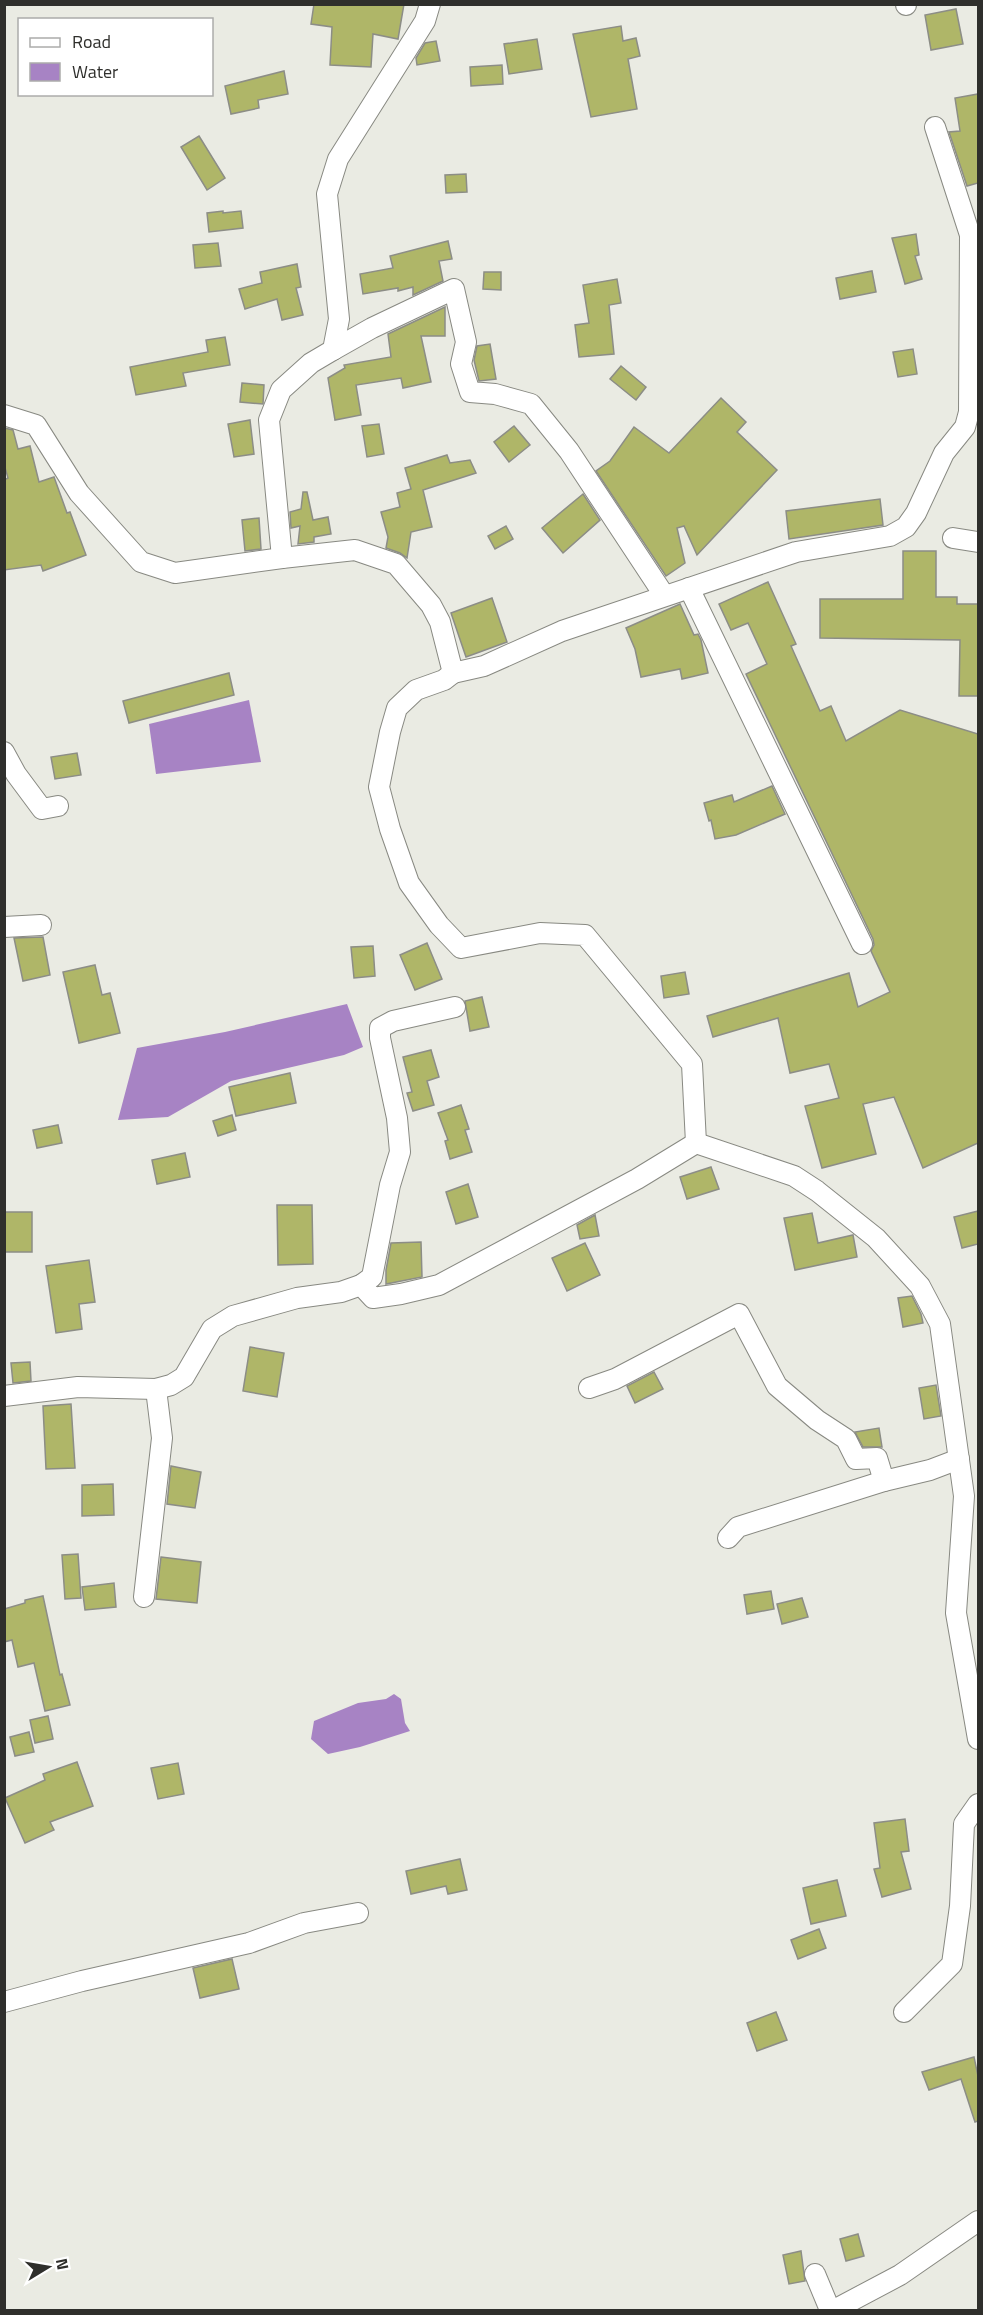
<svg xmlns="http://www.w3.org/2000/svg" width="983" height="2315" font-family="'Titillium Web',sans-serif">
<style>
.water{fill:#a783c4}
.building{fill:#afb668;stroke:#8c8d86;stroke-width:1.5}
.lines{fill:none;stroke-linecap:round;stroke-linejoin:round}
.minor-casing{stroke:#888982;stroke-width:22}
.minor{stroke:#fff;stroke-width:20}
</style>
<rect width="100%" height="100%" fill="#eaebe3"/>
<g class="water">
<polygon points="249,700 261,762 156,774 149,724"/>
<polygon points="347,1004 363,1047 344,1055 231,1081 168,1117 118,1120 137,1048 225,1032"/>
<polygon points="394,1694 401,1699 405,1723 410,1731 360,1747 328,1754 311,1739 314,1721 358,1703 386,1699"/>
</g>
<g class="building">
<polygon points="314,4 404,4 398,39 373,34 371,67 330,65 332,27 311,24"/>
<polygon points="956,9 963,44 931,50 925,15"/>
<polygon points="621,26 623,41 636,38 640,56 628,59 637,109 591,117 573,34"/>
<polygon points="537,39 542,69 509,74 504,44"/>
<polygon points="436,41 440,61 417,65 416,58 425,43"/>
<polygon points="502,65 503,84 471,86 470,67"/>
<polygon points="284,71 288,94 258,100 259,108 231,114 225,86"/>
<polygon points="978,94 978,183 967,186 949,132 960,131 955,98"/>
<polygon points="199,136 225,178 207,190 181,147"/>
<polygon points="466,174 467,192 446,193 445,175"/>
<polygon points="223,211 223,213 241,211 243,228 209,232 207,213"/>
<polygon points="916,234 919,255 915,256 922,279 905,284 892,238"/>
<polygon points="448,241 452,259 439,261 443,281 413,295 413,287 398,291 398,288 363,294 360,274 393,268 390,256"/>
<polygon points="218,243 221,266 195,268 193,245"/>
<polygon points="297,264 301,287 296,288 303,315 282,320 277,299 245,309 239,289 262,283 260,272"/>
<polygon points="872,271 876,292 840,299 836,278"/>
<polygon points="484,272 501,272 501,290 483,289"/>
<polygon points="617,279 621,303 609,305 614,354 579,357 575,325 589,323 583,285"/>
<polygon points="445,307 445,336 421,336 431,382 403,388 401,378 356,385 361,415 335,420 328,378 345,368 344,365 391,357 388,334"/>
<polygon points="225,337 230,365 183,373 186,386 136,395 130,367 208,352 206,340"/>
<polygon points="490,344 496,379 479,381 474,360 477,346"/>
<polygon points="913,349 917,374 898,377 893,352"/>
<polygon points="621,366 646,387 636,400 610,379"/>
<polygon points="242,383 264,385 263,404 240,402"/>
<polygon points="721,398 746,422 737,432 777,470 697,555 684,526 677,528 685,563 666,576 596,471 610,461 634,427 669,453"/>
<polygon points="250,420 254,454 234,457 228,424"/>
<polygon points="379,424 384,454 367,457 362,426"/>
<polygon points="514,426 530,445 509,462 494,442"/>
<polygon points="4,428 13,430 18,449 30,446 39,482 54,477 67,513 70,512 86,555 43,571 41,565 4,570 4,480 8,478 4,464"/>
<polygon points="447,455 450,463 470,460 476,473 423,490 432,527 411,532 407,558 400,553 386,548 388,537 381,512 400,507 397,493 411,489 405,468"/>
<polygon points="303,492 307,492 313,520 328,517 331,534 314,537 314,542 298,544 300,526 291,528 290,512 301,509"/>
<polygon points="583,494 600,520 563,553 542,528"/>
<polygon points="880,499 883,525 789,539 786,511"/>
<polygon points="259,518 261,549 245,551 242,520"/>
<polygon points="506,526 513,539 495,549 488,536"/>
<polygon points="903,551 936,551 936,597 957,597 957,604 978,604 978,696 959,696 960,640 820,638 820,599 903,599"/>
<polygon points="768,582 796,644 791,646 820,711 831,706 846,741 900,710 978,734 978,1143 923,1168 894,1097 863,1104 876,1154 822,1168 805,1106 839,1098 829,1064 790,1073 778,1018 713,1037 707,1016 849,973 858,1007 890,992 871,951 874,945 873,939 746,674 767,664 748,623 731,630 719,604"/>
<polygon points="492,598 507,642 466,657 451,613"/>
<polygon points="680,604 694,635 698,634 701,640 708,673 682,679 680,669 641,677 635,649 626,628"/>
<polygon points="229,673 234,695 129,723 123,701"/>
<polygon points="77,753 81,775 55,779 51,757"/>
<polygon points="772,786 785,814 736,835 715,839 711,820 709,821 704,803 732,795 734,802"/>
<polygon points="43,937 50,975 23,981 14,938"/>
<polygon points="427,943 442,979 415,990 400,955"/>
<polygon points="373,946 375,976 354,978 351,947"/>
<polygon points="95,965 102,995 110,993 120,1033 79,1043 63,972"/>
<polygon points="685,972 689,994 664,998 661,976"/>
<polygon points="482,997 489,1027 470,1031 465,1001"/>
<polygon points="431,1050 439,1077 427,1081 434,1105 413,1111 407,1093 412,1092 403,1057"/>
<polygon points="290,1073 296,1103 236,1116 229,1087"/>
<polygon points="461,1105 469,1129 465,1130 472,1152 450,1159 445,1141 448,1140 438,1113"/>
<polygon points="232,1115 236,1130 218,1136 213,1121"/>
<polygon points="58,1125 62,1143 37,1148 33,1130"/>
<polygon points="185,1153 190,1177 157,1184 152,1160"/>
<polygon points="711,1167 719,1189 687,1199 680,1177"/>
<polygon points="468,1184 478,1217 456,1224 446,1192"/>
<polygon points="277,1205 312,1205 313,1264 278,1265"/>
<polygon points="978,1211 978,1244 962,1248 954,1217"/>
<rect x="4" y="1212" width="28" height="40"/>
<polygon points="812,1213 818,1243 853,1235 857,1257 795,1270 784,1218"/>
<polygon points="595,1215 599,1236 580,1239 577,1225"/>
<polygon points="421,1242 422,1277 386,1284 386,1270 391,1243"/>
<polygon points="585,1243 600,1275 567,1291 552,1258"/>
<polygon points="89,1260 95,1302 79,1304 82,1329 56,1333 46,1266"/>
<polygon points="912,1296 921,1314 923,1323 903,1327 898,1298"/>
<polygon points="250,1347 284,1353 277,1397 243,1391"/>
<polygon points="30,1362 31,1381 13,1383 11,1363"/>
<polygon points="654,1372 663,1389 635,1403 627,1386"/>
<polygon points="936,1385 941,1416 924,1419 919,1388"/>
<polygon points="71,1404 75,1468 46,1469 43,1406"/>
<polygon points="879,1428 882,1447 863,1447 855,1432"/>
<polygon points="171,1466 201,1472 195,1508 167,1504"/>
<polygon points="113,1484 114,1515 82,1516 82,1485"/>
<polygon points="78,1554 81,1598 65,1599 62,1555"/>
<polygon points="161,1557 201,1562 197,1603 156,1599"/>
<polygon points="114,1583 116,1607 85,1610 82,1587"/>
<polygon points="771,1591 774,1609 747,1614 744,1595"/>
<polygon points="43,1596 60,1675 62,1674 70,1705 45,1711 34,1663 18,1667 12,1640 4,1642 4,1609 25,1603 25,1600"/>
<polygon points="802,1598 808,1617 782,1624 777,1604"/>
<polygon points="48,1716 53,1739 35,1743 30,1720"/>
<polygon points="29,1732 34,1752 15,1756 10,1737"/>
<polygon points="77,1762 93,1806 50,1822 54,1830 25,1843 5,1798 45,1780 43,1774"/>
<polygon points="178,1763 184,1794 158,1799 151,1768"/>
<polygon points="905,1819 909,1851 901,1852 911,1889 882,1897 874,1869 880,1868 874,1823"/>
<polygon points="460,1859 467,1890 448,1894 446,1886 411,1894 406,1871"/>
<polygon points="837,1880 846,1916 811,1924 803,1888"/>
<polygon points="819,1929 826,1948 798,1959 791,1940"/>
<polygon points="232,1959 239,1989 200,1998 193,1968"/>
<polygon points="776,2012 787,2040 757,2051 747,2023"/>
<polygon points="974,2057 978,2076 978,2121 975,2122 961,2079 929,2090 922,2072"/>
<polygon points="858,2234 864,2256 846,2261 840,2239"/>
<polygon points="801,2251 805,2281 789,2284 783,2255"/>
</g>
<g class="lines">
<defs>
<g id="minor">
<polyline points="906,4 906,5"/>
<polyline points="333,350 372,328 454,289 466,342 461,364 470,392 495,394 531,404 569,451 664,595"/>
<polyline points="4,415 36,425 79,493 141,562 175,573 282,558 269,420 281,390 311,363 333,350 339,319 327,194 338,159 425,21 430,4"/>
<polyline points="953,538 978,542"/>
<polyline points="282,558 355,550 396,564 431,605 440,622 453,673 484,666 562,631 796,552 890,536 906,527 916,513 944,453 965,427 969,412 970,235 935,127"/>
<polyline points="689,588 862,944"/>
<polyline points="453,673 444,680 416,690 397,708 390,732 379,787 390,829 409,883 439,925 461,948 540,933 585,935 692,1064 696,1143"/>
<polyline points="4,752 16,774 42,809 58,806"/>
<polyline points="4,927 41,925"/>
<polyline points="696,1143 794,1176 817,1191 876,1238 920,1286 940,1324 964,1496 956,1613 978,1739"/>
<polyline points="361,1285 372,1277 390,1185 400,1152 397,1118 380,1038 380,1028 393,1021 455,1007"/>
<polyline points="589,1388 615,1379 739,1314 777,1386 817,1420 846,1439 856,1459 877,1458 884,1481"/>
<polyline points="4,1396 78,1387 156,1389 171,1385 184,1377 212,1329 233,1316 297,1298 341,1292 361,1285 373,1298 401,1294 439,1285 637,1179 696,1143"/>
<polyline points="728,1538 738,1527 884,1481 930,1470 959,1459"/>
<polyline points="144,1597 162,1438 156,1389"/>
<polyline points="4,2002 82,1981 249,1943 304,1923 358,1913"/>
<polyline points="904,2012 952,1964 960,1906 964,1824 978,1804"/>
<polyline points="815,2274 830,2310"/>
<polyline points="834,2310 900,2275 978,2221"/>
</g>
</defs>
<use href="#minor" class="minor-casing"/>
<use href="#minor" class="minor"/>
</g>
<rect width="983" height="2315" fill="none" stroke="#2f2f2c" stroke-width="12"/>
<rect x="18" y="18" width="195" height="78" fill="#ffffff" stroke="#acacab" stroke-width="1.5"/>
<rect x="30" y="38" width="30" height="9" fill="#ffffff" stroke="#acacab" stroke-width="1.5"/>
<text x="72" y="48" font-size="18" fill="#2f2f2c">Road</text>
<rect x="30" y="63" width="30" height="18" fill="#a783c4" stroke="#acacab" stroke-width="1.5"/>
<text x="72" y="78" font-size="18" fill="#2f2f2c">Water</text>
<g transform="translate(48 2267) rotate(79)" stroke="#ffffff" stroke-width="4.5" paint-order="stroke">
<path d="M0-4.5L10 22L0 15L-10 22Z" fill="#2f2f2c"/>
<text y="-9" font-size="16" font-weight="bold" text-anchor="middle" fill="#2f2f2c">N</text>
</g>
</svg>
